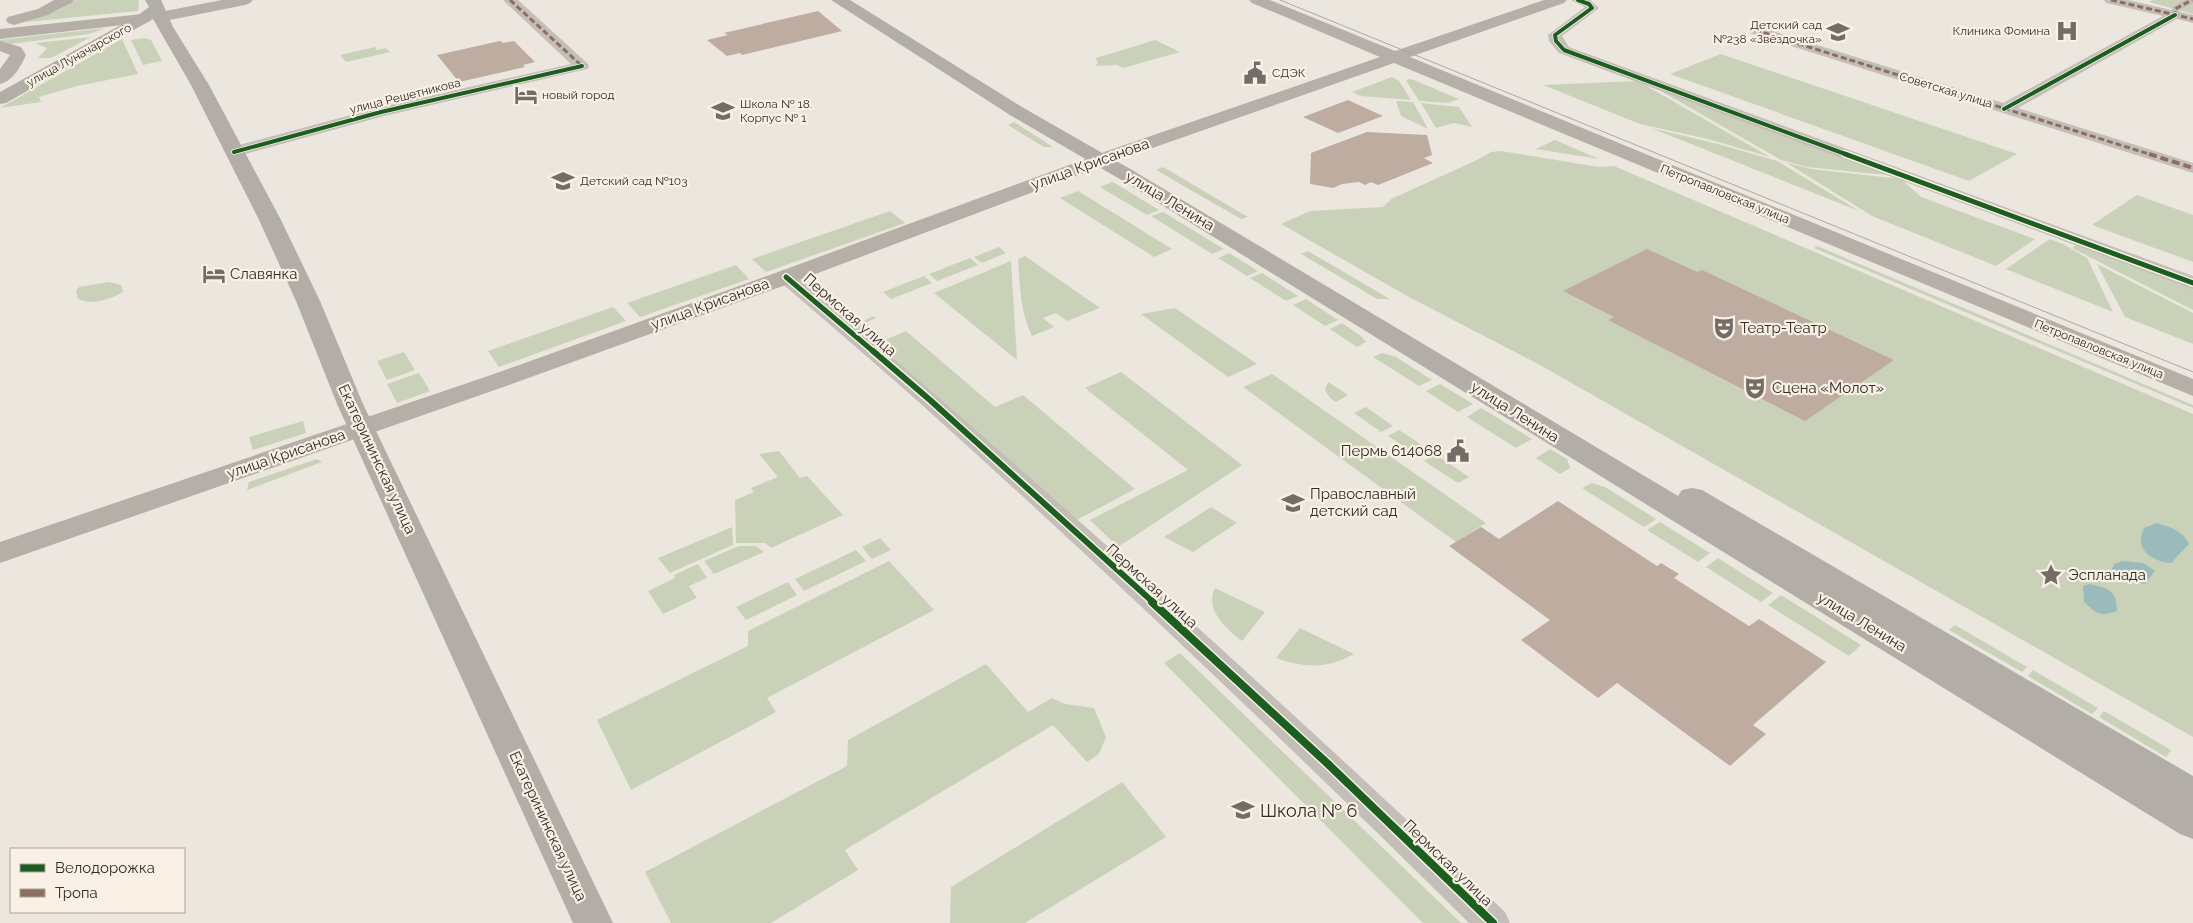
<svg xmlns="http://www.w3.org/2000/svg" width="2193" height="923" font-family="Raleway,sans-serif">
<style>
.green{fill:#cad1b9}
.water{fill:#9bbabc}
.building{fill:#beaca1}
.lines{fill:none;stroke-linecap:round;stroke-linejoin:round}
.pedestrian{fill:#c4beb8;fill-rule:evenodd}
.minor{fill:#c4beb8;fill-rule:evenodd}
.secondary{fill:#b5afa8;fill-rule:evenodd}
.primary{fill:#b3ada7;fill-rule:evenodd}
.tram{stroke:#aca7a2;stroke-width:1}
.quiet-far1{stroke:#8d6e63;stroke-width:3;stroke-dasharray:6 3;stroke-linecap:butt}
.quiet{stroke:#8d6e63;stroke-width:4;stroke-dasharray:8 4;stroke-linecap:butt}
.cycleway-far3-casing{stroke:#f9f1e5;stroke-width:5.5}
.cycleway-far2-casing{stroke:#f9f1e5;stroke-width:8}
.cycleway-far1-casing{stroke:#f9f1e5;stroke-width:9}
.cycleway-casing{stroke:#f9f1e5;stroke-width:11}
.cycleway-far3{stroke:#1b5e20;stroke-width:4}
.cycleway-far2{stroke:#1b5e20;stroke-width:5}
.cycleway-far1{stroke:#1b5e20;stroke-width:6}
.cycleway{stroke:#1b5e20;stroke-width:8}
.labels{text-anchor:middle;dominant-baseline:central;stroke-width:4.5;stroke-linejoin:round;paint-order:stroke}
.far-poi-label{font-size:12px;fill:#342c27;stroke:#f9f1e5;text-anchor:start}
.far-street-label{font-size:12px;fill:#342c27;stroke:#f9f1e5}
.street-label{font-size:15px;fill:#342c27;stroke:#f9f1e5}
.poi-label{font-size:15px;fill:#342c27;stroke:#f9f1e5;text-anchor:start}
.near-poi-label{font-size:18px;fill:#342c27;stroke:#f9f1e5;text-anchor:start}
</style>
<rect width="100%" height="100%" fill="#ebe7df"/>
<g class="green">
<polygon points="75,0 139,0 138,11 26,22 59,10"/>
<polygon points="2153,0 2193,0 2193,14 2149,2"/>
<polygon points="105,28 89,34 10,44 0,42 0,40"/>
<polygon points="91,37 51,58 38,58 47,48 35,43"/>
<polygon points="145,38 151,40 162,61 143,65 131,40"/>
<polygon points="122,39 138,74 77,86 39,97 41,102 0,108"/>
<polygon points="1155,40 1180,52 1123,68 1117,65 1094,66 1098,64 1096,58"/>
<polygon points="375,47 377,50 386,48 390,52 346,62 340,55"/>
<polygon points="1721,54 2017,154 1969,181 1670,74"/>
<polygon points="1392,77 1399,81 1411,100 1361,96 1352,92"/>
<polygon points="1411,79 1459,99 1448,103 1419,101 1406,80"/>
<polygon points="1638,81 1770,157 1708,139 1640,124 1543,85"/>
<polygon points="1654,87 1895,176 1807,167 1781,160"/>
<polygon points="1396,101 1413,102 1428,129 1401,116"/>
<polygon points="1421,103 1459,107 1472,127 1454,123 1436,128"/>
<polygon points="1014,122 1053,147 1044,147 1008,125"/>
<polygon points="1651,128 1722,145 1777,161 1859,211"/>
<polygon points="1555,140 1599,159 1536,149"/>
<polygon points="1501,151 1599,167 1614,166 2193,414 2193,737 1540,365 1409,297 1281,224 1310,211 1383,207 1391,199 1475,161 1491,152"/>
<polygon points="1787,163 1811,169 1901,179 1921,197 2035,239 1996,266 1872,216"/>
<polygon points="1163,167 1248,217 1241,219 1156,170"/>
<polygon points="1112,182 1113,182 1159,210 1147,215 1100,187"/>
<polygon points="1078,191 1172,249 1154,257 1060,198"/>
<polygon points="2137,195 2193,215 2193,262 2092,225"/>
<polygon points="890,211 905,223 766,272 752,259"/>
<polygon points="1163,212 1224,249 1212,254 1151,216"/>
<polygon points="2050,239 2063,244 2087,258 2113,312 2006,269"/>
<polygon points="2079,244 2193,287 2193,310 2072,248"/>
<polygon points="1817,246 2193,405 2193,408 1814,248"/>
<polygon points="999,247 1006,253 982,263 974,257"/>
<polygon points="1308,251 1390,299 1377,299 1301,254"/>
<polygon points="1229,253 1258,271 1247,276 1218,258"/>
<path d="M1025 256 1100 308 1067 321 1056 313 1043 318 1054 327 1032 336C1020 312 1020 285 1018 259Z"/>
<polygon points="970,258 978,265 937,281 929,274"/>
<polygon points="1011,261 1017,360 934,293"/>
<polygon points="2097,264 2193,313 2193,344 2125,317"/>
<polygon points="736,265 749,279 640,317 627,303"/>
<polygon points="1262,273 1298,296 1286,301 1250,278"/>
<polygon points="924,276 932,283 891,299 883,292"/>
<path d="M109 282 121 285 123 292C110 299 92 306 78 299L76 291 79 287Z"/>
<polygon points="1306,299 1338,320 1325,326 1293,305"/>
<polygon points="613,307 626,321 499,367 488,351"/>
<polygon points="1175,308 1257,364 1228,377 1141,314"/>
<polygon points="874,316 876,318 865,323 885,340 906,331 995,407 1023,395 1135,489 1071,523 851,326"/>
<polygon points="1342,323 1361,336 1366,342 1357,347 1330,329"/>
<polygon points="404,352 415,370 387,380 377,361"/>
<polygon points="1382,353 1396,357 1432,380 1419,386 1373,357"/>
<polygon points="1121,372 1242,465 1118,547 1090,520 1188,470 1085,388"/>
<polygon points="419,373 430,391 397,403 387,384"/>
<polygon points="1272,374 1486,523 1456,542 1243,387"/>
<polygon points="1328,382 1348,395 1336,402 1330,398 1325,390"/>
<polygon points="1440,384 1473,404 1458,412 1426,391"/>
<polygon points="1366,407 1393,426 1381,432 1354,413"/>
<polygon points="1481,408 1532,439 1516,448 1467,417"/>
<polygon points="303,421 306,433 253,450 249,437"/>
<polygon points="1399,430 1428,449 1417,455 1388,436"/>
<polygon points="1550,449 1567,459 1570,468 1560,474 1536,458"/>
<polygon points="779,451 800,478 807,476 843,515 771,548 765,543 736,543 735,500 754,492 751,488 778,477 759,454"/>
<polygon points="1435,454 1469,477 1458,483 1424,461"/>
<polygon points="317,459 322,462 247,490 249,482"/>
<polygon points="1592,483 1605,487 1656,519 1644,527 1582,488"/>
<polygon points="1211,507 1237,523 1193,552 1164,537"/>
<polygon points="1660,522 1710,553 1698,562 1647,530"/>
<polygon points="732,527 733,545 670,573 658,558"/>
<polygon points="880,538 891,550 872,559 862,547"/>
<polygon points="739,546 756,546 764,552 714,574 704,561"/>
<polygon points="856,550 866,561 804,591 795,579"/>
<polygon points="1718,558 1773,593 1761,602 1706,567"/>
<polygon points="889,561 934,610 767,698 776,712 631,790 597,720 748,646 748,631"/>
<polygon points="698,564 707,578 689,586 697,598 663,614 648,591 675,578 674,575"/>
<polygon points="788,582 797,595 746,620 736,607"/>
<path d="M1215 588 1265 612 1242 641C1226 629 1204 609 1215 588Z"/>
<polygon points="1781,595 1861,645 1849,656 1768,605"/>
<polygon points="1955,625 2027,667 2022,672 1949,630"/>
<path d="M1300 628 1354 654C1326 669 1306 668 1276 658Z"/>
<polygon points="1180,653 1461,923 1423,923 1164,663"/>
<polygon points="986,664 1028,712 1052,698 1065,704 1094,708 1106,737 1099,754 1087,762 1053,725 845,850 858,870 771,923 671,923 645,872 847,766 848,740"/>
<polygon points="2033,670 2098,708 2092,714 2028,676"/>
<polygon points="2104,711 2171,750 2166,757 2099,717"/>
<polygon points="1122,782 1166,837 1025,923 950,923 951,887"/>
</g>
<g class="water">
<path d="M2157 523C2172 528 2182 530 2189 544L2171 563C2160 563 2140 554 2141 540 2141 536 2143 531 2144 528Z"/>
<path d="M2122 561 2143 563 2155 571 2145 584C2132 581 2119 581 2112 569L2114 564Z"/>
<path d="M2089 584C2109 588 2117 591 2117 611 2100 617 2097 614 2084 602L2083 586Z"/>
</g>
<g class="building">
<polygon points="818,11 842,31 742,55 740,53 727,56 707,40 728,35 724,33"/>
<polygon points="500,41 503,43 514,41 535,62 523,65 525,67 459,82 437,55"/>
<polygon points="1348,100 1383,116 1338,133 1303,117"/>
<polygon points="1367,132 1427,135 1432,155 1424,158 1433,163 1378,185 1371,182 1365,185 1359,182 1342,184 1333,188 1310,184 1311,153"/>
<polygon points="1647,249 1697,272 1702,270 1894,360 1805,421 1608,320 1614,317 1563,291"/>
<polygon points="1558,501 1657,566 1661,563 1679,574 1674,578 1749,626 1759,619 1826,662 1753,725 1766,734 1730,766 1617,683 1598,698 1521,640 1550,620 1449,546 1481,527 1499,539"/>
</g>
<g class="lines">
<polygon class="pedestrian" points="2185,0 2193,0 2193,3 2180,10 2178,17 2172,17 2172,7"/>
<g class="minor">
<polygon points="503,0 518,0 587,63 589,66 587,69 384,116 234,157 228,156 226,152 228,148 381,107 571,64"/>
<polygon points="1571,0 1590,0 1599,8 1562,36 1569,47 2193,276 2193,289 1559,53 1549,41 1548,35 1585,7"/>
<polygon points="2104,0 2128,0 2193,15 2193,23 2177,19 2018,108 2193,163 2193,173 1750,33 1748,30 1755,26 1760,27 2003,103 2163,16 2106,3"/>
<path d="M786 271 793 273C1037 479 1273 693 1505 912L1510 923H1469C1291 747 1109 573 922 405 875 363 827 322 779 281L776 277 779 273Z"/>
</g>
<g class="secondary">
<polygon points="54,0 74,0 71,3 48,15 14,25 8,23 6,20 8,17 38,9"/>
<polygon points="222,0 253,0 250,3 245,5 160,22 154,20 152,17 154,14 160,12"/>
<polygon points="1249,0 1270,0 1395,51 1544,0 1567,0 1564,3 1410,57 2193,379 2193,396 1394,63 1124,158 794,282 509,385 0,563 0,542 491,375 778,272 1110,150 1380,57 1252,3"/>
<polygon points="143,14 149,16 151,19 149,22 0,39 0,29"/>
<path d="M0 41 21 47 26 55C21 66 13 81 0 84V69L10 55 0 51Z"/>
</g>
<g class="primary">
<polygon points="145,0 161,0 173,27 209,85 281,220 320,301 363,404 613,923 573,923 337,404 296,301 259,220 191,85 153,19 6,103 0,104 0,92 137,16 149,7"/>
<polygon points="831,0 850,0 1022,107 1132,170 1678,496 1682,490 1692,488 1702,490 2193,776 2193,839 2180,834 1118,178 1010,115"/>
</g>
<polyline class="tram" points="1280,0 2193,372"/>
<g class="quiet-far1">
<polyline points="510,0 582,66"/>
<polyline points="2111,0 2193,19"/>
<polyline points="2173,16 2175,15 2175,9 2192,0"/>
<polyline points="1755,30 2152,155"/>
</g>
<polyline class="quiet" points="2149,154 2193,168"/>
<defs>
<g id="cycleway-far3">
<polyline points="1578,0 1589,4 1592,8 1555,35 1556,41 1564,50 1848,155"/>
<polyline points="2004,109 2175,15"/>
<polyline points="234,152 381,112 582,66"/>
</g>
<g id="cycleway-far2">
<polyline points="1845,154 2193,283"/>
<polyline points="786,277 874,352"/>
</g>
<polyline id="cycleway-far1" points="873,351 930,400 1154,603"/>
<polyline id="cycleway" points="1152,602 1328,764 1493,923"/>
</defs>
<use href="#cycleway-far3" class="cycleway-far3-casing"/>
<use href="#cycleway-far2" class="cycleway-far2-casing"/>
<use href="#cycleway-far1" class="cycleway-far1-casing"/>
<use href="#cycleway" class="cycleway-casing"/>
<use href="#cycleway-far3" class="cycleway-far3"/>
<use href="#cycleway-far2" class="cycleway-far2"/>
<use href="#cycleway-far1" class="cycleway-far1"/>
<use href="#cycleway" class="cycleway"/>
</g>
<defs>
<symbol id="hospital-bare" viewBox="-9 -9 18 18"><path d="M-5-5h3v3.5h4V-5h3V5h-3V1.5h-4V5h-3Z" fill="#746d67" stroke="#f9f1e5" stroke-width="2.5" paint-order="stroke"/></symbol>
<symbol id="school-bare" viewBox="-9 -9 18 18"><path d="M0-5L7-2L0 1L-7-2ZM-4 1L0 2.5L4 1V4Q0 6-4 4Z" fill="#746d67" stroke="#f9f1e5" stroke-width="2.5" paint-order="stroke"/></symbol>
<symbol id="civic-bare" viewBox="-9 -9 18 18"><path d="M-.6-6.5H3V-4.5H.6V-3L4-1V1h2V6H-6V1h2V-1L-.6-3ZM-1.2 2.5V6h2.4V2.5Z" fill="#746d67" stroke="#f9f1e5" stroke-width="2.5" paint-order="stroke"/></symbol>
<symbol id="hotel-bare" viewBox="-9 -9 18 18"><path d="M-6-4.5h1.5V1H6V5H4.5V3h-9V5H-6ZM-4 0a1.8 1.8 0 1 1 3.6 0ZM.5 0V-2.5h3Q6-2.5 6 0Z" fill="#746d67" stroke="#f9f1e5" stroke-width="2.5" paint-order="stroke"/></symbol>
<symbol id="theatre-bare" viewBox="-9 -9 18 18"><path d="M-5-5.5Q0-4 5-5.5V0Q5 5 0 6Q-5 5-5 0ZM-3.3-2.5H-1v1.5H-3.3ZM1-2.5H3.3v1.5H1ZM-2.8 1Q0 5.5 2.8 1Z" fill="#746d67" stroke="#f9f1e5" stroke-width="2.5" paint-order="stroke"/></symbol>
<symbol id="sight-bare" viewBox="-9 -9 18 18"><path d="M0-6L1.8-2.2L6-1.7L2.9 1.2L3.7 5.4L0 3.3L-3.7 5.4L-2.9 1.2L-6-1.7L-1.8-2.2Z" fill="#746d67" stroke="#f9f1e5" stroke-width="2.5" paint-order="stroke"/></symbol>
</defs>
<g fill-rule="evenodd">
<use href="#hospital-bare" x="2051" y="15" width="32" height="32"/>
<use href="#school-bare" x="1822" y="16" width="32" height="32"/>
<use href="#civic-bare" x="1239" y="57" width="32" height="32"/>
<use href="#hotel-bare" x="510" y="79" width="32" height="32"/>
<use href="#school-bare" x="707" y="95" width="32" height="32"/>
<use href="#school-bare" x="547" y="165" width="32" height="32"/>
<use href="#hotel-bare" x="198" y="258" width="32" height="32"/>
<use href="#theatre-bare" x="1708" y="312" width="32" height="32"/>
<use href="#theatre-bare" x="1739" y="372" width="32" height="32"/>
<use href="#civic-bare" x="1442" y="435" width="32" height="32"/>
<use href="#school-bare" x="1277" y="487" width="32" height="32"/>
<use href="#sight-bare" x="2035" y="559" width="32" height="32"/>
<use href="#school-bare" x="1227" y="794" width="32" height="32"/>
</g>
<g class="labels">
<g class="far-poi-label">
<text x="1822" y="25" text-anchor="end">Детский сад<tspan x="1822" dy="14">№238 «Звёздочка»</tspan></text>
<text x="2050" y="31" text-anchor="end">Клиника Фомина</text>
<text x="1272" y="73">СДЭК</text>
<text x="542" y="95">новый город</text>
<text x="740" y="104">Школа № 18.<tspan x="740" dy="14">Корпус № 1</tspan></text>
<text x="580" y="181">Детский сад №103</text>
</g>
<g class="far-street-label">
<text transform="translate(79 55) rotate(-29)">улица Луначарского</text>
<text transform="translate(1946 90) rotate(17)">Советская улица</text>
<text transform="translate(405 96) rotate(-14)">улица Решетникова</text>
<text transform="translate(1725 194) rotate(22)">Петропавловская улица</text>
<text transform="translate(2099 349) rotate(22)">Петропавловская улица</text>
</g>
<g class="street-label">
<text transform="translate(1090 164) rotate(-20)">улица Крисанова</text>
<text transform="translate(1170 201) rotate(31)">улица Ленина</text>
<text transform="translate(710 304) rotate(-20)">улица Крисанова</text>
<text transform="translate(850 315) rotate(41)">Пермская улица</text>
<text transform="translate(1515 412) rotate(32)">улица Ленина</text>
<text transform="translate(286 454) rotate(-19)">улица Крисанова</text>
<text transform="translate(377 459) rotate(65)">Екатерининская улица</text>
<text transform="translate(1152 586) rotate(42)">Пермская улица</text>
<text transform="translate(1862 622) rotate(31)">улица Ленина</text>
<text transform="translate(548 826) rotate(65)">Екатерининская улица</text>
<text transform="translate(1448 863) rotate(44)">Пермская улица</text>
</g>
<g class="poi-label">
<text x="230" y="274">Славянка</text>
<text x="1740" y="328">Театр-Театр</text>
<text x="1772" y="388">Сцена «Молот»</text>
<text x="1442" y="451" text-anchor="end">Пермь 614068</text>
<text x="1310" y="494">Православный<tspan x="1310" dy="17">детский сад</tspan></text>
<text x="2068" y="575">Эспланада</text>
</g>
<g class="near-poi-label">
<text x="1260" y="810">Школа № 6</text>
</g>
</g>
<rect x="10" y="848" width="175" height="65" fill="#f9f1e5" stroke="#aaa299"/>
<rect x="20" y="864" width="25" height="8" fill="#1b5e20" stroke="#aaa299"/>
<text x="55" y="873" font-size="15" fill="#342c27">Велодорожка</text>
<rect x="20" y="889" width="25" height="8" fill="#8d6e63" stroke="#aaa299"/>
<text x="55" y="898" font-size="15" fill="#342c27">Тропа</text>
</svg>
